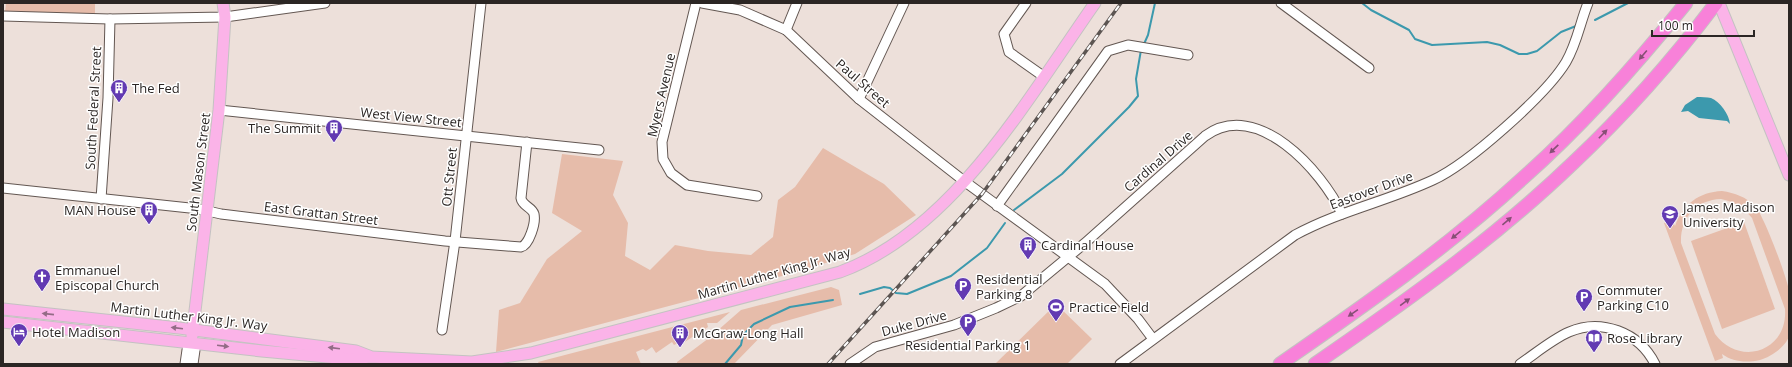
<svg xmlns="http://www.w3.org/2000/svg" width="1792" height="367" font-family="'Open Sans',sans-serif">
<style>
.green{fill:#e6bcaa;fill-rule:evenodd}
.water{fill:#3c99ad}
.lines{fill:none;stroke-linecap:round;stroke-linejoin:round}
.stream{stroke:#3c99ad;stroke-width:2}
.minor-casing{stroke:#635752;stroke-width:11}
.major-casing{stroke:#c4c2c2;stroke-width:13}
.highway-casing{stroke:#c4c2c2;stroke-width:15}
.minor{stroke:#fff;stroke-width:9}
.major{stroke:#fbb3e8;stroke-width:11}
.highway{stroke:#f881d9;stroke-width:13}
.rail-casing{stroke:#5c5552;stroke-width:3.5}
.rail{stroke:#fff;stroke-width:2;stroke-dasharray:6;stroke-linecap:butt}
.oneway{fill:#874f75}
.oneway2{fill:#936c86}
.labels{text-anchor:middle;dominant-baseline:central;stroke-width:3;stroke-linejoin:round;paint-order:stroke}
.street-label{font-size:13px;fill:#2b2624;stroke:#fff}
.poi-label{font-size:13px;fill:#2b2624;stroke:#fff;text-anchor:start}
</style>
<rect width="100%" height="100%" fill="#ede0da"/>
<g class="green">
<polygon points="6,3 95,3 95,15 5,13"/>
<polygon points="823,148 884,184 916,215 855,254 786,275 496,352 499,310 520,303 547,259 582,231 552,213 562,154 623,161 613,195 628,223 625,256 650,270 675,245 708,251 751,255 773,237 778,200 795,187"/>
<path d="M1722 191C1735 193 1746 197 1755 206 1764 216 1786 275 1789 290 1790 297 1791 329 1789 336 1786 347 1770 357 1760 360 1746 363 1733 362 1722 354L1723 358 1715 361 1664 223 1672 220 1675 226C1683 204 1699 192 1722 191ZM1721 199C1735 202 1743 207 1752 218L1785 309C1788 352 1739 367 1715 334L1681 243C1680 218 1696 200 1721 199Z"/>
<polygon points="1744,222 1775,309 1722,329 1691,241"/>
<polygon points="831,287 839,290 842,305 772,325 734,364 677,364 677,362 709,338 741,310"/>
<polygon points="1056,304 1092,339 1067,364 995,364"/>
<polygon points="730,312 717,323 707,323 708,327 680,345 678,343 674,345 672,342 656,353 652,347 646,351 643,349 636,352 641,364 539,364 538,362"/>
</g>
<path class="water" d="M1697 97C1701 97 1707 97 1711 98 1720 102 1729 114 1730 124L1727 121 1699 118 1688 111 1681 112 1685 105Z"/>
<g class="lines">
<g class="stream">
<polyline points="1362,3 1371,10 1409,30 1415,39 1432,45 1487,42 1500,45 1519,54 1527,54 1537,51 1561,32 1576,26"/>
<polyline points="1595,20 1628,3"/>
<polyline points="1144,44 1148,35 1155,3"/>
<polyline points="1014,210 1062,174 1129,107 1138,96 1136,79 1141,50"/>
<polyline points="860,294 884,287 890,288 896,293 907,294 951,276 987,248 1005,223"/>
<polyline points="725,364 741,345 743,335 754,324 790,307 833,300"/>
</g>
<defs>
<g id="minor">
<polyline points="696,3 662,142 663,159 671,173 687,185 757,196"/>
<polyline points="702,3 740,10 786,30 859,99 964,181 1105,284 1138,319 1153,339"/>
<polyline points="1026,3 1004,34 1009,52 1043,76"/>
<polyline points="1281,3 1369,68"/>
<polyline points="3,16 110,19 225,17 325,3"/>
<polyline points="786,30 797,3"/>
<polyline points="859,99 904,3"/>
<polyline points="219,110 599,150"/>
<path d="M3 188 199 209 221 214 445 241 521 247C529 245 536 223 534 214 532 207 522 206 521 198L527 142"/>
<polyline points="101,199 108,98 110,19"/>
<polyline points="997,206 1108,51 1128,45 1188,55"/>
<polyline points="442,330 455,241 481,3"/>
<polyline points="190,343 195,350 193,364"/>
<polyline points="185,364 187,350 190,343"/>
<path d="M850 364 875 347 954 325 996 308 1021 296 1085 243 1205 136C1257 98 1322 171 1342 214"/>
<path d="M1120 364 1295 235C1339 211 1388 201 1433 180 1468 164 1546 95 1566 62 1577 43 1580 23 1588 3"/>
<path d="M1520 364C1535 354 1551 340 1569 332 1601 318 1639 332 1655 364"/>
</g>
<g id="major">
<polyline points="1719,3 1789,175"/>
<polyline points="3,309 179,328 356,351 369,356"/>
<path d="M3 322 262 351 349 359 371 357 472 362 531 353 840 272C953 231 1028 98 1095 3"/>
<polyline points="192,336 219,110 225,17 223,3"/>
</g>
<g id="highway">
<path d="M1280 364C1364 306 1448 247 1523 178 1583 125 1636 65 1686 3"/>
<path d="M1315 364C1405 302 1494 239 1573 163 1625 114 1673 60 1716 3"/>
</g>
</defs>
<use href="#minor" class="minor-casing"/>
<use href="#major" class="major-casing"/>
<use href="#highway" class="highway-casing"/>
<use href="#minor" class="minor"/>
<use href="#major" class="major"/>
<use href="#highway" class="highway"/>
<defs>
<polyline id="rail" points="828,364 982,194 1121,3"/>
</defs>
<use href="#rail" class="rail-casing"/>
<use href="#rail" class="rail"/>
</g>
<defs><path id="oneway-solid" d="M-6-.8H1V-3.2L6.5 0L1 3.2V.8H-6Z"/></defs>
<g class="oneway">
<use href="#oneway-solid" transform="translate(1643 55) rotate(130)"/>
<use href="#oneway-solid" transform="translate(1603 134) rotate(-46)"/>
<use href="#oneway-solid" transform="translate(1554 149) rotate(136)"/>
<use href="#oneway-solid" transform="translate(1507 221) rotate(-40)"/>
<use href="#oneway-solid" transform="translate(1456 235) rotate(141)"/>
<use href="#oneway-solid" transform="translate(1405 302) rotate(-36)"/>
<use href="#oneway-solid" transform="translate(1353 313) rotate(145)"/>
</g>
<g class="oneway2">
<use href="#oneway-solid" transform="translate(48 314) rotate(-174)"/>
<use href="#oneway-solid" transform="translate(177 328) rotate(-173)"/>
<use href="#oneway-solid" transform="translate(223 346) rotate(7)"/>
<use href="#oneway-solid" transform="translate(334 348) rotate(-173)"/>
</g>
<defs>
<symbol id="building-pin" viewBox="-11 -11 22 30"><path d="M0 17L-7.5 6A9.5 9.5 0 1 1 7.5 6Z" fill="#623ab2" stroke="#fff"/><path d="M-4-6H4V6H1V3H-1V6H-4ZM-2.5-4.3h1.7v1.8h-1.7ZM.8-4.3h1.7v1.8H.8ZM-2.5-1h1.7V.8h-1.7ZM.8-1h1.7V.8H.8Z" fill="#fff"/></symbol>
<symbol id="university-pin" viewBox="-11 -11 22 30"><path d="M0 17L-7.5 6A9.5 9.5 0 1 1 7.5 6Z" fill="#623ab2" stroke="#fff"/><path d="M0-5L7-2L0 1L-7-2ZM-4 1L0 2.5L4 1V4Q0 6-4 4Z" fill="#fff"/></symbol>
<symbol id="church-pin" viewBox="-11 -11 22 30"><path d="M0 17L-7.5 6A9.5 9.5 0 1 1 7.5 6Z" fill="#623ab2" stroke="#fff"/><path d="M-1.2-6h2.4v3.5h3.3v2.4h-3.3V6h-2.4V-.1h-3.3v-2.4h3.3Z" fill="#fff"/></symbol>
<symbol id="parking-pin" viewBox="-11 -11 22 30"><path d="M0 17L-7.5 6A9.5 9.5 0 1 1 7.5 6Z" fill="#623ab2" stroke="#fff"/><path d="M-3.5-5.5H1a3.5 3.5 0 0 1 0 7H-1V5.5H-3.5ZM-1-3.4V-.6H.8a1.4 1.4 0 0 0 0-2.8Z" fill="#fff"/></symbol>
<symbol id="stadium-pin" viewBox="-11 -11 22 30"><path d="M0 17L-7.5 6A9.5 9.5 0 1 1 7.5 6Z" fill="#623ab2" stroke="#fff"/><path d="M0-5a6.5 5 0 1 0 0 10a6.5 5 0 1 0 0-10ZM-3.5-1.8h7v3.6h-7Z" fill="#fff"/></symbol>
<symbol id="hotel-pin" viewBox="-11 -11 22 30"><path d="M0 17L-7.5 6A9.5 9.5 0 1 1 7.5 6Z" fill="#623ab2" stroke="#fff"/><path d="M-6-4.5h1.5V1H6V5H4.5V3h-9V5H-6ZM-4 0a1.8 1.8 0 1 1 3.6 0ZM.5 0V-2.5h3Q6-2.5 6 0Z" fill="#fff"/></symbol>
<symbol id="library-pin" viewBox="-11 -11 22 30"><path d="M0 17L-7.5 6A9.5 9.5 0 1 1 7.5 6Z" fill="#623ab2" stroke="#fff"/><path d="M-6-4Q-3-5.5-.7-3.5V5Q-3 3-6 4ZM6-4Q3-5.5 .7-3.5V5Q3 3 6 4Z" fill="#fff"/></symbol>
</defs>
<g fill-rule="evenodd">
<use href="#building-pin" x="109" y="78" width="20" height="27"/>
<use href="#building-pin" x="324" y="118" width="20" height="27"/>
<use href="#building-pin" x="139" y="200" width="20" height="27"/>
<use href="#university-pin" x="1660" y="204" width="20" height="27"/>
<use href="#building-pin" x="1018" y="235" width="20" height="27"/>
<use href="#church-pin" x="32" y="267" width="20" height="27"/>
<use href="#parking-pin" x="953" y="276" width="20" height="27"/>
<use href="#parking-pin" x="1574" y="287" width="20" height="27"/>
<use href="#stadium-pin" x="1046" y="297" width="20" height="27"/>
<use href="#parking-pin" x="958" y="312" width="20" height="27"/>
<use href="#hotel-pin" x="9" y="322" width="20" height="27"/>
<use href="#building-pin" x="670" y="323" width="20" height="27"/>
<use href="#library-pin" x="1584" y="328" width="20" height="27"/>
</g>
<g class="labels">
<g class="street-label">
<text transform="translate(863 83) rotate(41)">Paul Street</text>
<text transform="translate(661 95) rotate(-77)">Myers Avenue</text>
<text transform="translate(93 108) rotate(-87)">South Federal Street</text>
<text transform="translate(411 117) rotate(6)">West View Street</text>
<text transform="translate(1158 161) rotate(-41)">Cardinal Drive</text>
<text transform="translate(198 172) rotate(-83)">South Mason Street</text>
<text transform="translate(449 177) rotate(-84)">Ott Street</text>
<text transform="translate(1371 190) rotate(-20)">Eastover Drive</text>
<text transform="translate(321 213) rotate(7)">East Grattan Street</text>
<text transform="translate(774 273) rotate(-16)">Martin Luther King Jr. Way</text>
<text transform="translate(189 316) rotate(7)">Martin Luther King Jr. Way</text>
<text transform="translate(914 323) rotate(-15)">Duke Drive</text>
</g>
<g class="poi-label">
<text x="132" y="88">The Fed</text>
<text x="321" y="128" text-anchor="end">The Summit</text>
<text x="1683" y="207">James Madison<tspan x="1683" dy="15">University</tspan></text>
<text x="136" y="210" text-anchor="end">MAN House</text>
<text x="1041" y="245">Cardinal House</text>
<text x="55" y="270">Emmanuel<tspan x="55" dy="15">Episcopal Church</tspan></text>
<text x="976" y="279">Residential<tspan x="976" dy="15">Parking 8</tspan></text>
<text x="1597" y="290">Commuter<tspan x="1597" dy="15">Parking C10</tspan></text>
<text x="1069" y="307">Practice Field</text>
<text x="32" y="332">Hotel Madison</text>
<text x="693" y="333">McGraw-Long Hall</text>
<text x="1607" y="338">Rose Library</text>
<text x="968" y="345" text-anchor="middle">Residential Parking 1</text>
</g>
</g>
<rect width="1792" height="367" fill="none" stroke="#2b2624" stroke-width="8"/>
<path d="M1652 30v6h102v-6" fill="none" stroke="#2b2624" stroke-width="2"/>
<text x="1658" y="30" font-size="12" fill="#2b2624" stroke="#ffffff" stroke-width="3" paint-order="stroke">100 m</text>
</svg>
